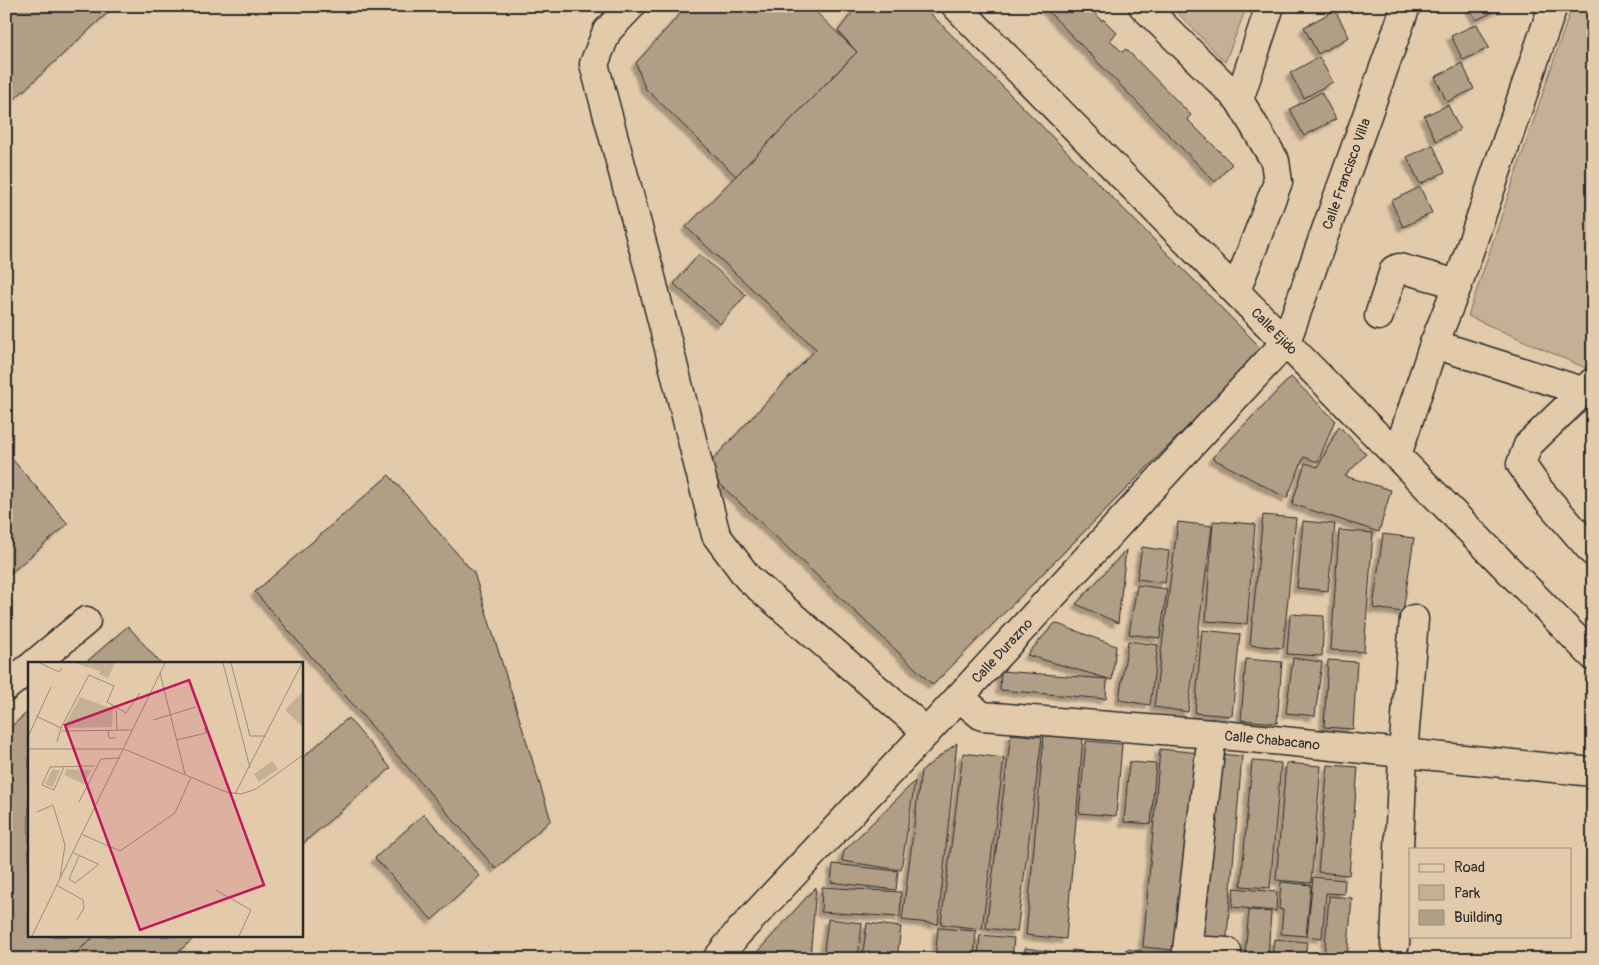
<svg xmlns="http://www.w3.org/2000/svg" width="1599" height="965" font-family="Pangolin,sans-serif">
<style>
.green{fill:#c5b096;stroke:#786e60}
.building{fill:#b09e87;stroke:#2b2b2b;filter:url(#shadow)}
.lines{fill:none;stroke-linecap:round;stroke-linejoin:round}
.minor-casing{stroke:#2b2b2b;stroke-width:31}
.minor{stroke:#e3caab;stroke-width:28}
.labels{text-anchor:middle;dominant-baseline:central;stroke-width:4;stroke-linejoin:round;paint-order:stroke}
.street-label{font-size:14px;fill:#2b2b2b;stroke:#e3caab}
.inset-road{fill:none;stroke:#998a78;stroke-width:1}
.view{fill:#c2185b;fill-opacity:0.15;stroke:#c2185b;stroke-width:2.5}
.inset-edge{fill:none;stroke:#2b2b2b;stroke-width:2.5}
</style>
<defs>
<filter id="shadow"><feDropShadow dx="-4.5" dy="4.5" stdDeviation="1" flood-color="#0004"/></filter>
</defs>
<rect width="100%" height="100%" fill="#e3caab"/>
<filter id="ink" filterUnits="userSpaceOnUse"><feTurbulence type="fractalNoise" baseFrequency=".02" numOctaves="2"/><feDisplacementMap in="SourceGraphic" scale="10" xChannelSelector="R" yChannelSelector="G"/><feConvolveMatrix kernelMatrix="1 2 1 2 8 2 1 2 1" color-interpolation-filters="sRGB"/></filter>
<g filter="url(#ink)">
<g class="green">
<polygon points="1171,6 1247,6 1225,62"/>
<polygon points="1572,6 1593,6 1593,366 1590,370 1468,316"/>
</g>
<g class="building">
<polygon points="6,6 115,6 6,107"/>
<polygon points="687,6 810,6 857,52 736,176 645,88 636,63"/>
<polygon points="857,6 923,6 1263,350 933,685 704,469 816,349 686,227 857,52 838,31"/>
<polygon points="1043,6 1088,6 1102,21 1103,19 1117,33 1110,40 1122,52 1126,49 1191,115 1187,119 1232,164 1215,182"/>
<polygon points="1469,6 1504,6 1504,7 1476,20"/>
<polygon points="1335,10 1349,37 1318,54 1304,27"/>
<polygon points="1477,24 1489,48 1463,60 1451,36"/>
<polygon points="1319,57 1333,82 1304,98 1290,73"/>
<polygon points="1462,63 1474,89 1447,102 1435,77"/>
<polygon points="1321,92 1336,119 1304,136 1290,109"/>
<polygon points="1448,105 1460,130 1436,141 1424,116"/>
<polygon points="1433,145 1445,172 1420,184 1407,157"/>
<polygon points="1420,187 1432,213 1403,227 1391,201"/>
<polygon points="699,254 746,295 720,324 674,284"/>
<polygon points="1291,377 1335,420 1318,462 1304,457 1287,498 1212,458"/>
<polygon points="1339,426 1366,454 1345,476 1391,490 1379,532 1292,504 1305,463 1318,467"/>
<polygon points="6,452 68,524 6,577"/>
<polygon points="389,475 474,573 551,820 496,869 255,592"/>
<polygon points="1263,515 1296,518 1283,648 1250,645"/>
<polygon points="1213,521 1255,524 1247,624 1206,621"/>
<polygon points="1303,521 1335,524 1328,591 1297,588"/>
<polygon points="1178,522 1212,526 1188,712 1154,707"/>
<polygon points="1339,530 1373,533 1364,652 1331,650"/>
<polygon points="1383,534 1414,538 1403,612 1373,608"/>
<polygon points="1142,547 1169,551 1165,583 1137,579"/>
<polygon points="1126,550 1118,623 1076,604"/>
<polygon points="1137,585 1167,589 1160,638 1129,634"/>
<polygon points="1290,614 1324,616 1322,656 1287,654"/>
<polygon points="1055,623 1116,646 1112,680 1027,655"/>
<polygon points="128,626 161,664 84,664"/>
<polygon points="1202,630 1240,634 1232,716 1195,713"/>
<polygon points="1128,641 1158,645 1150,705 1119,700"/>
<polygon points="1293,658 1322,662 1315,716 1286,713"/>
<polygon points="1246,659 1282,662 1277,723 1241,720"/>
<polygon points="1328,660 1357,662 1353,729 1324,727"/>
<polygon points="1001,671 1107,679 1106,699 1000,690"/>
<polygon points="29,711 29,936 95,936 69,959 10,959 6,955 6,731"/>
<polygon points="348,718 391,768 301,845 301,759"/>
<polygon points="1011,734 1042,737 1017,932 986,928"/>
<polygon points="1044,735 1083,738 1066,939 1026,935"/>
<polygon points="1086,741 1122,744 1116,816 1079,813"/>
<polygon points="957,743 938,924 902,920 921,771"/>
<polygon points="1160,749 1200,753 1183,951 1143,947"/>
<polygon points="963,753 1004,758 982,929 941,924"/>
<polygon points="1210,753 1242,756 1226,948 1194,946"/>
<polygon points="1252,761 1281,763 1270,888 1241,886"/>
<polygon points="1129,762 1156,764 1151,824 1124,822"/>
<polygon points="1286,763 1321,766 1311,883 1276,880"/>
<polygon points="1328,765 1358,767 1349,875 1318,872"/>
<polygon points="915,781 901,870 842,861 844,851"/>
<polygon points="424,814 480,876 432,920 375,858"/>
<polygon points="833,864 898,871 896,890 831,882"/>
<polygon points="1313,877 1345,880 1344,894 1326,893 1322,938 1307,936"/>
<polygon points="1281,882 1311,885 1306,936 1281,934 1283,910 1279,909"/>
<polygon points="816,887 810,959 751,959"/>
<polygon points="822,887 901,892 900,917 821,912"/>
<polygon points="1234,888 1277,892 1276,911 1232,907"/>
<polygon points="1329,896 1352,898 1347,959 1324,959"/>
<polygon points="1249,910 1271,912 1268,957 1245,955"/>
<polygon points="828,919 862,923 858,959 823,959"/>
<polygon points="867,923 901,927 897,959 862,959"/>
<polygon points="938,928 976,931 974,959 935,959"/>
<polygon points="980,935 1014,938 1012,959 978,959"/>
<polygon points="95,936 196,936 170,959 69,959"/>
<polygon points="1274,939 1307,942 1305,959 1272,959"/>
<polygon points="1025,948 1055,952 1054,959 1024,959"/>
<polygon points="1126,949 1142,951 1142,959 1112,959 1113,952 1125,953"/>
<polygon points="1072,950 1105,954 1104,959 1071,959"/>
<polygon points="1162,954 1184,956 1184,959 1162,959"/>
</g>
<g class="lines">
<defs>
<g id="minor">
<polyline points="631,6 607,31 594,64 649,269 716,535 748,578 927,732"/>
<path id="s1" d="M956 6 1593 656"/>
<polyline points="1143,6 1239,100 1275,161 1278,182 1236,291"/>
<polyline points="1239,100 1270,6"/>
<polyline points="1379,316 1394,270 1399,268 1458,284"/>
<polyline points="1434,344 1582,391"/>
<polyline points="1593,382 1528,445 1521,464 1540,491 1593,552"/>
<polyline points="1397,455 1434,344 1458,284 1553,6"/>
<polyline points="34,664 86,621"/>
<polyline points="6,687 29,668"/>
<path id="s2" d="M959 697 982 716 1212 734 1593 772"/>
<polyline points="1212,734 1187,950 1227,952"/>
<polyline points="1395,944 1403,753 1414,619"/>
<path id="s3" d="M717 959 736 935 927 732 1286 342 1406 6"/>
</g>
</defs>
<use href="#minor" class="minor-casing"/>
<use href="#minor" class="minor"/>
</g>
</g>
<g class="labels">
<g class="street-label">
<text stroke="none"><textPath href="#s3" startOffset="1018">Calle Francisco Villa</textPath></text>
<text stroke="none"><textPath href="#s1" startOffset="455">Calle Ejido</textPath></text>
<text stroke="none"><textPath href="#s3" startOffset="420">Calle Durazno</textPath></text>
<text stroke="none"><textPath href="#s2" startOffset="321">Calle Chabacano</textPath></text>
</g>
</g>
<g transform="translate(28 662)">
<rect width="275" height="275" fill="#e3caab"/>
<path d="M46 1H87L80 16 71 12 72 9ZM275 29V65L257 48ZM52 35 85 47 84 65 39 66 37 63ZM244 99 250 107 231 120 226 112ZM39 107 63 108 56 122 36 113ZM24 108H32L25 125 17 122Z" fill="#c5b096"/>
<path class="inset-road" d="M12 1 31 10 34 6M195 1 222 106M203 1 222 74H238M132 11 157 112M88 47 89 68M8 54 33 66M125 58 168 45M80 68 81 76H88M34 69 105 68M0 75 23 25M149 78 178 71 177 66M29 80 33 66 61 13 86 24 79 40 98 51 112 31M0 87H96L198 130 213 132 228 127 275 93M36 105 26 128 14 123 22 105 67 104M207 132 274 1M51 140 73 97 92 96M9 150 25 143 37 183 32 216M55 173 92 189 147 151 163 115M46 191 70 202V203L47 221 41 217 51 194M30 224 55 238 56 246 49 258M188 228 223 248 211 274M4 274 137 1"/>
<path class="view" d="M161 18 236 223 112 268 37 63Z"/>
<rect width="275" height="275" class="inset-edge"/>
</g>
<rect width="1599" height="965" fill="none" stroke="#e3caab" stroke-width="25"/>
<rect x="12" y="12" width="1574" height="940" fill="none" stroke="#2b2b2b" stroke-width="2" filter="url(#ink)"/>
<rect x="1409" y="848" width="162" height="90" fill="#e3caab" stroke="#998a78"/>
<rect x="1419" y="864" width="25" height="8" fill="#e3caab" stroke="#998a78"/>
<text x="1454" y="872" font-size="15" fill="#2b2b2b">Road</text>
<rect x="1419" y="885" width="25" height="15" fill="#c5b096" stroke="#998a78"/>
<text x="1454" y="898" font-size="15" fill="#2b2b2b">Park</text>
<rect x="1419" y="910" width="25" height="15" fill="#b09e87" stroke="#998a78"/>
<text x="1454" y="922" font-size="15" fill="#2b2b2b">Building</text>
</svg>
